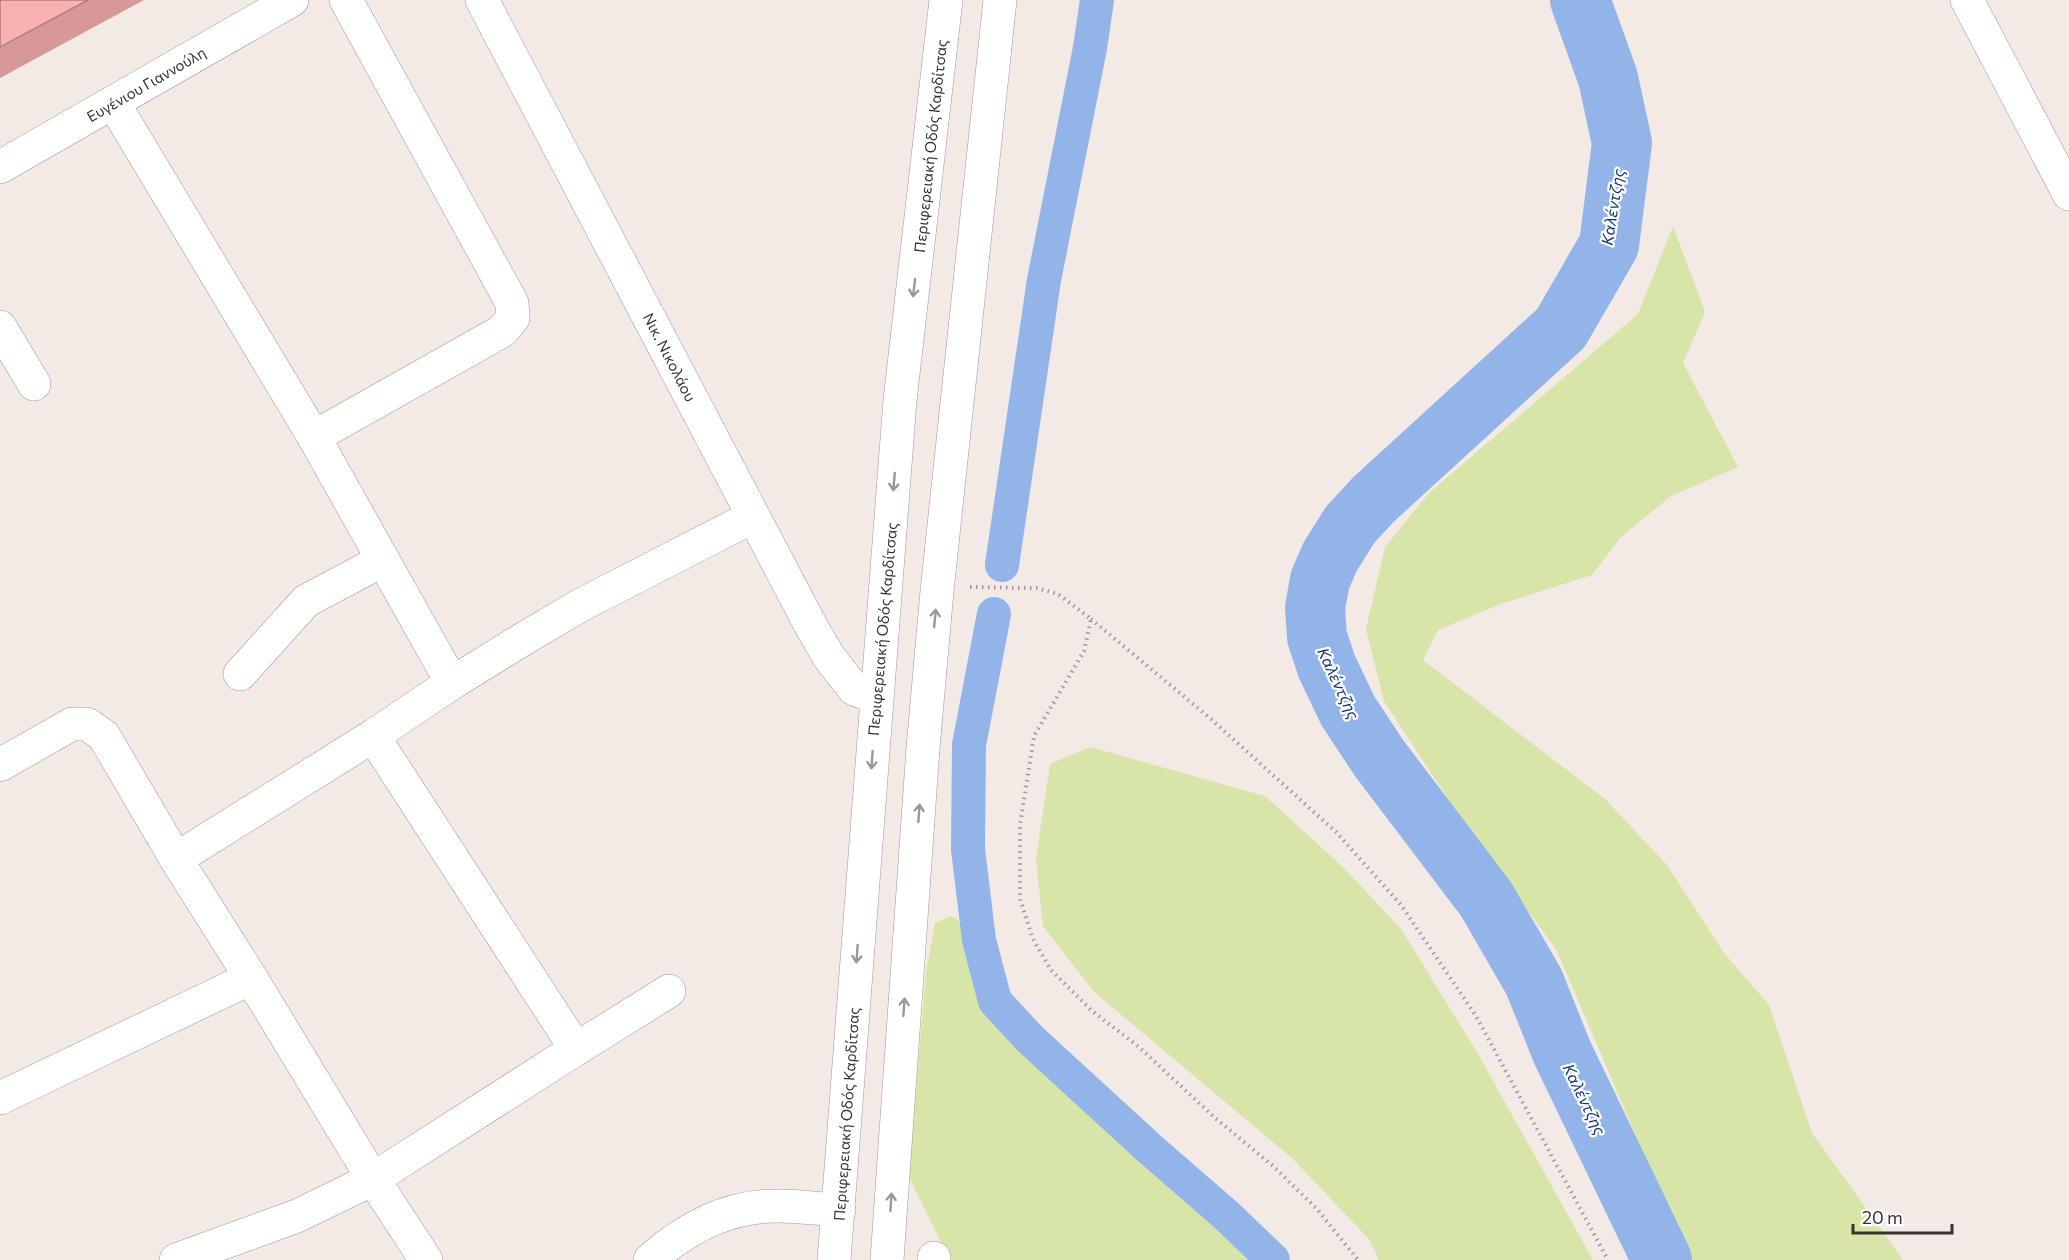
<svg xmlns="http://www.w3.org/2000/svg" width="2069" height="1260" font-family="Commissioner,sans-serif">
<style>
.green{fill:#d8e5a9}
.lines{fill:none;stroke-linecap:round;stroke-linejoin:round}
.canal{stroke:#93b4e9;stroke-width:34}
.river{stroke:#93b4e9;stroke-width:60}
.minor-casing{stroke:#a19894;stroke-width:34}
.major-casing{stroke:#a19894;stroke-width:34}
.path{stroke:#a19997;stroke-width:4;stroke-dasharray:1.5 4.5;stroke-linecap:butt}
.minor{stroke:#fff;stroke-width:33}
.major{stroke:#fff;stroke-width:33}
.wall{fill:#d79997}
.building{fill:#fab2b0;stroke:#af7d7b;stroke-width:1.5}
.oneway{stroke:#9a9898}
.labels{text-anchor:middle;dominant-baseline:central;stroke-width:4.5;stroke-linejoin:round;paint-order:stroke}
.street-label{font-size:15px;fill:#363231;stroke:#fff}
.water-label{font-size:16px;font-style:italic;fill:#103876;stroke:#fff}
</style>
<rect width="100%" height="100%" fill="#f3e9e5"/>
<g class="green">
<polygon points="1673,226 1705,312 1683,363 1738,467 1671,496 1621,537 1592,575 1501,604 1438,630 1423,660 1605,799 1667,865 1724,953 1769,1005 1812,1133 1903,1260 1689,1260 1557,951 1450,802 1384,701 1366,629 1385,547 1429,493 1638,314"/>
<polygon points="1090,747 1265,796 1344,868 1401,929 1478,1054 1593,1260 1379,1260 1369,1239 1292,1158 1094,992 1043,926 1036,859 1050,764"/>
<polygon points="951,916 965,924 991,1009 1263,1260 950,1260 909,1177 926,972 935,923"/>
</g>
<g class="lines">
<g class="canal">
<polyline points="1002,565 1044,280 1090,48 1097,0"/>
<polyline points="994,614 969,745 968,849 979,940 995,1001 1030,1039 1150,1149 1226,1215 1273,1260"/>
</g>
<polyline class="river" points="1580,0 1608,78 1622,143 1609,245 1561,328 1373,500 1350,525 1330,557 1320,580 1315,608 1317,637 1327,667 1348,711 1379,758 1486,899 1534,982 1562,1052 1662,1260"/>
<defs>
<g id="minor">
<polyline points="482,0 811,626 829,657 854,689 876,697"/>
<polyline points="1967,0 2069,194"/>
<polyline points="114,104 314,437 452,683"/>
<polyline points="0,167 292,0"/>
<polyline points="0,327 34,384"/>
<polyline points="314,437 502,331 513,318 512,303 346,0"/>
<polyline points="240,674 306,601 383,560"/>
<polyline points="373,736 576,1049"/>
<polyline points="0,765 72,724 87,724 104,736 176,859 251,978 373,1179 426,1260"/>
<polyline points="176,859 373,736 452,683 520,641 579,606 752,517"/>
<polyline points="0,1098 251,978"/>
<polyline points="176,1260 297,1216 373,1179 576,1049 669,991"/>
<path d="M650 1260C686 1228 729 1205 779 1206 799 1206 819 1209 839 1210"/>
<polyline points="934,1260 934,1258"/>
</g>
<g id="major">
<polyline points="834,1260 900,400 946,0"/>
<polyline points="887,1260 923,748 937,591 1000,0"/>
</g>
</defs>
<use href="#minor" class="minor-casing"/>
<use href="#major" class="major-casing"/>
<g class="path">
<polyline points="970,587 1037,588 1058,594 1091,619 1084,651 1034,736 1020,825 1020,899 1033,939 1051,970 1092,1011 1139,1047 1214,1117 1273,1166 1317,1209 1358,1260"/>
<polyline points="1091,619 1211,719 1336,832 1401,905 1476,1016 1608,1260"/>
</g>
<use href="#minor" class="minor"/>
<use href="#major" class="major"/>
</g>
<polygon class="wall" points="0,0 144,0 0,78"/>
<polygon class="building" points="0,0 88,0 0,47"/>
<defs><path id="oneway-shaft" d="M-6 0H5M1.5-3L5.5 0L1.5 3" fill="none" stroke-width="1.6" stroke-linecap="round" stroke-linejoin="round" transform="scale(1.5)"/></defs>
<g class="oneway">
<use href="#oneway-shaft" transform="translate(914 288) rotate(97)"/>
<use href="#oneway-shaft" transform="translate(894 482) rotate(95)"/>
<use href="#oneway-shaft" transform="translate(935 618) rotate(-85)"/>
<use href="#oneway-shaft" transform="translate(872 760) rotate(94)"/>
<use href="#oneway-shaft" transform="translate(919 813) rotate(-86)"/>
<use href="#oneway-shaft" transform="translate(857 954) rotate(94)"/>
<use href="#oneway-shaft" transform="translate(904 1007) rotate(-86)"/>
<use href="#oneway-shaft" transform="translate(891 1202) rotate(-86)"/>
</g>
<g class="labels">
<g class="street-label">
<text transform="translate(146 84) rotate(-30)">Ευγένιου Γιαννούλη</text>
<text transform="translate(930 146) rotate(-84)">Περιφερειακή Οδός Καρδίτσας</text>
<text transform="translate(670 357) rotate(63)">Νικ. Νικολάου</text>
<text transform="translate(882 629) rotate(-85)">Περιφερειακή Οδός Καρδίτσας</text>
<text transform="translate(846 1114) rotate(-86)">Περιφερειακή Οδός Καρδίτσας</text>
</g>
<g class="water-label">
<text transform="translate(1612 207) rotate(-81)">Καλέντζης</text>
<text transform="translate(1339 683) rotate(65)">Καλέντζης</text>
<text transform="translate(1585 1099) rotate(64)">Καλέντζης</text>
</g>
</g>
<path d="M1853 1224v9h99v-9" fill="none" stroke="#363231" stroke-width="3"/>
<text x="1862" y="1224" font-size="18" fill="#363231" stroke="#ffffff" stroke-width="4.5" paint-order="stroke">20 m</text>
</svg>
